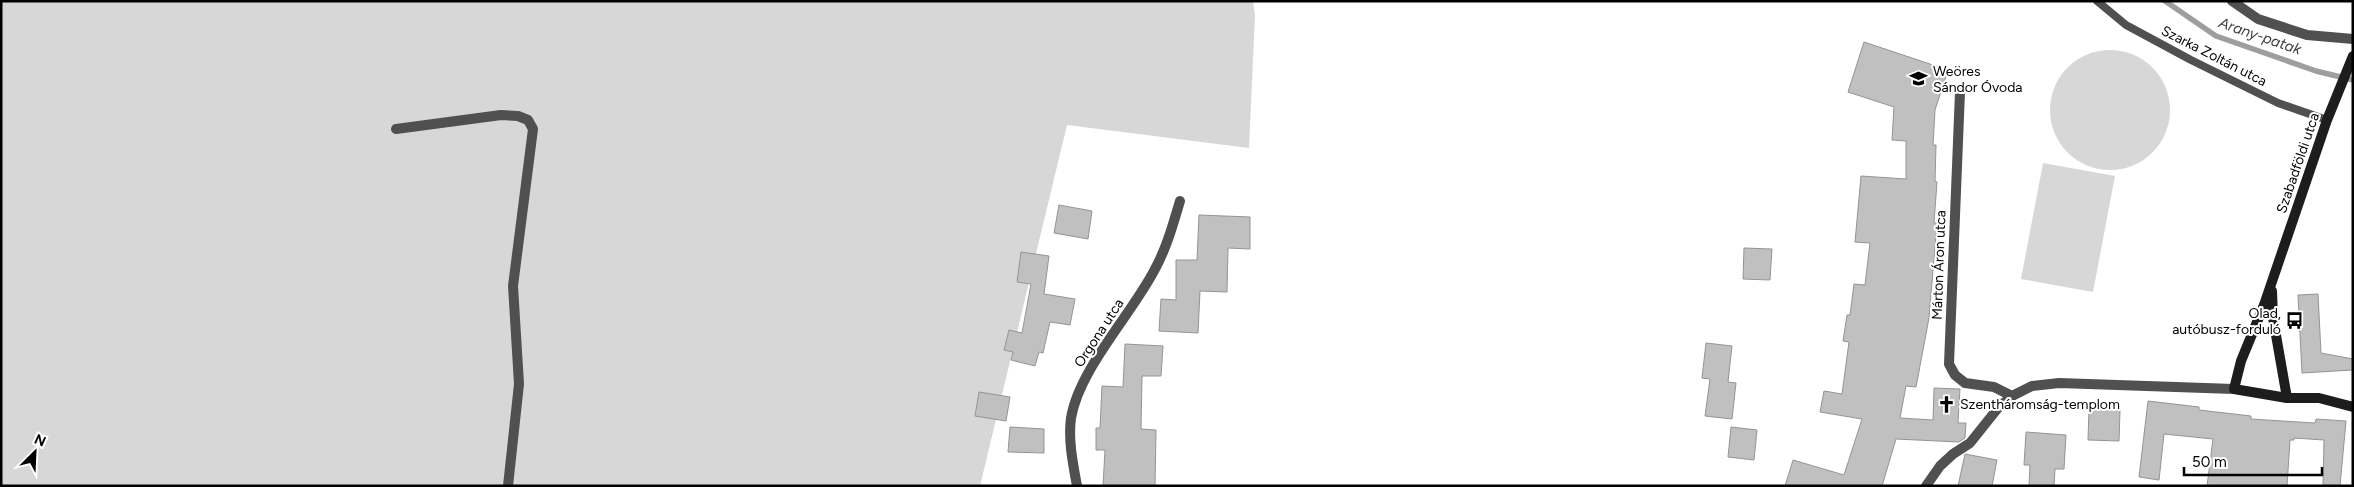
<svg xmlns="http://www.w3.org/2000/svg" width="2354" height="487" font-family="Figtree,sans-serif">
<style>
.green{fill:#d7d7d7}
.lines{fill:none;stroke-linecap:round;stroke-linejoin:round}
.stream{stroke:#9e9e9e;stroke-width:5.5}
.building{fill:#c0c0c0;stroke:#949494}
.lane{stroke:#505050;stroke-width:8}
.street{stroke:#505050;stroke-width:10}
.secondary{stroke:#1d1d1d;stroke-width:10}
.labels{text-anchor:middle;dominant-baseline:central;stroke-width:4;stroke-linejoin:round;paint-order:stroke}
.street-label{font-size:14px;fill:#000;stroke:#fff}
.poi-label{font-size:14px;fill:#000;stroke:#fff;text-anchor:start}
.water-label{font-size:15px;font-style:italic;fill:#3f3f3f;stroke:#fff}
</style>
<rect width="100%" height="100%" fill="#fff"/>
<g class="green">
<polygon points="1,1 1253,1 1255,15 1249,148 1067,125 980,486 1,486"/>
<circle cx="2110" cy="110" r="60"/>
<polygon points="2043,163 2115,176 2093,292 2021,279"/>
</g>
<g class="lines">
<polyline class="stream" points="2165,1 2216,36 2316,71 2353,80"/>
</g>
<g class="building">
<polygon points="1864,42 1948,70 1935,110 1933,145 1936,145 1935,181 1937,182 1934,223 1937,223 1929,318 1916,387 1906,386 1900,418 1933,420 1934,388 1960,389 1958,423 1966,423 1965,438 1959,442 1896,439 1882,486 1785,486 1793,460 1844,475 1862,419 1820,412 1824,391 1842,394 1849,342 1843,341 1847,315 1850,315 1854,284 1865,285 1870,243 1855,242 1861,176 1906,179 1906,141 1892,140 1894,107 1848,92"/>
<polygon points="1059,205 1092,211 1088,239 1054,233"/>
<polygon points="1199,215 1250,217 1250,249 1228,248 1227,292 1200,291 1198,333 1159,331 1161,299 1176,300 1176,260 1197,260"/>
<polygon points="1744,248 1772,249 1770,280 1743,279"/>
<polygon points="1021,252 1049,256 1044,294 1075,299 1070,325 1050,322 1043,353 1039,352 1035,366 1011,360 1013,352 1004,350 1009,330 1022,333 1031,284 1017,282"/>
<polygon points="2318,294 2321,353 2353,359 2353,370 2302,373 2298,295"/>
<polygon points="1706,343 1732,346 1728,382 1736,383 1732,419 1705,416 1710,379 1702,378"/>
<polygon points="1125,344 1163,346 1161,376 1142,376 1141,429 1156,430 1155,486 1103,486 1105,450 1096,450 1096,428 1100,428 1102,386 1123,387"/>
<polygon points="979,392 1010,397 1006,421 975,416"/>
<polygon points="2148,401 2199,407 2199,410 2251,416 2251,419 2315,423 2316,419 2346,421 2340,486 2323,486 2324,440 2294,438 2294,440 2290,440 2287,486 2207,486 2213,439 2164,434 2159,480 2139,477"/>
<polygon points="2089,409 2120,410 2119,441 2088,440"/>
<polygon points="1010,427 1044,429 1044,453 1008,452"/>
<polygon points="1731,427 1757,430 1754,460 1728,457"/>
<polygon points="2026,432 2066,435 2064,469 2055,469 2054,486 2029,486 2030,465 2024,465"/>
<polygon points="1965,454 1997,460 1992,486 1958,486"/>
</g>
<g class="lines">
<polyline class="lane" points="2097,1 2126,25 2191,60 2278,103 2327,120"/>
<g class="street">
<polyline points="2232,1 2258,19 2307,35 2353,39"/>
<polyline points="1960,92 1949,364 1955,375 1965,383 1994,387 2012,396"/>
<polyline points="396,129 501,115 518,116 528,120 533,129 513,286 519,384 508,486"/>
<path d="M1077 486C1073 464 1068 440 1071 418 1079 369 1132 314 1155 269 1167 247 1173 224 1180 201"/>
<polyline points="1926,486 1940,466 1953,454 1970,443 1998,408 2012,396 2032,386 2059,383 2234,389"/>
</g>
<g class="secondary">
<polyline points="2353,56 2327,120 2264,305 2241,361 2234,389 2287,398 2319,398 2353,407"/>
<polyline points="2272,291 2273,318 2287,398"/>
</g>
</g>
<defs>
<symbol id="school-bare" viewBox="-9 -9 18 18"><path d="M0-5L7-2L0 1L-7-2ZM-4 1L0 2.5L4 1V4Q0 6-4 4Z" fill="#000" stroke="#fff" stroke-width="2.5" paint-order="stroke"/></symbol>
<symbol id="bus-bare" viewBox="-9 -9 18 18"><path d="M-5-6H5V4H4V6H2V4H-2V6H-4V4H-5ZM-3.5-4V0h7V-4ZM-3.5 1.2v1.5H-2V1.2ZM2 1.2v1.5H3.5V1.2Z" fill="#000" stroke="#fff" stroke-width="2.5" paint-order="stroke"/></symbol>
<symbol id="church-bare" viewBox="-9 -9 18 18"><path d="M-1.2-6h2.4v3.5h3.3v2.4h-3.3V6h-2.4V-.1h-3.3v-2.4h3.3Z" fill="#000" stroke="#fff" stroke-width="2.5" paint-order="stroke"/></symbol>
</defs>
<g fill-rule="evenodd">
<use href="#school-bare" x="1906" y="66" width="25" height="25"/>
<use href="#bus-bare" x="2282" y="308" width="25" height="25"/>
<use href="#church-bare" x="1934" y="392" width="25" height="25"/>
</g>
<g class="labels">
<g class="street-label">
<text transform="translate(2214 56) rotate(27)">Szarka Zoltán utca</text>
<text transform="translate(2298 163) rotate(-71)">Szabadföldi utca</text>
<text transform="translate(1939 265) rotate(-88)">Márton Áron utca</text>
<text transform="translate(1099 333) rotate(-57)">Orgona utca</text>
</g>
<g class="poi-label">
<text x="1933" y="71">Weöres<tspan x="1933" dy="16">Sándor Óvoda</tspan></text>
<text x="2281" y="313" text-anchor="end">Olad,<tspan x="2281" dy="16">autóbusz-forduló</tspan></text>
<text x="1960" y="404">Szentháromság-templom</text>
</g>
<g class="water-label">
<text transform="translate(2260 36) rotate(19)">Arany-patak</text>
</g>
</g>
<rect width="2354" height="487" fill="none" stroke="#000000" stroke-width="5"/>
<g transform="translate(35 452) rotate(24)" stroke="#ffffff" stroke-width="4" paint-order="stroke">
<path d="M0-4L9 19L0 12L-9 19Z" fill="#000000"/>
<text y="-8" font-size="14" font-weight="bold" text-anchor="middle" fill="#000000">N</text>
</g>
<path d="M2184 467v8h138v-8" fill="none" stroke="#000000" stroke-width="2.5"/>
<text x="2192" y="467" font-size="15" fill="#000000" stroke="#ffffff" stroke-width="4" paint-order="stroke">50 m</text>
</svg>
